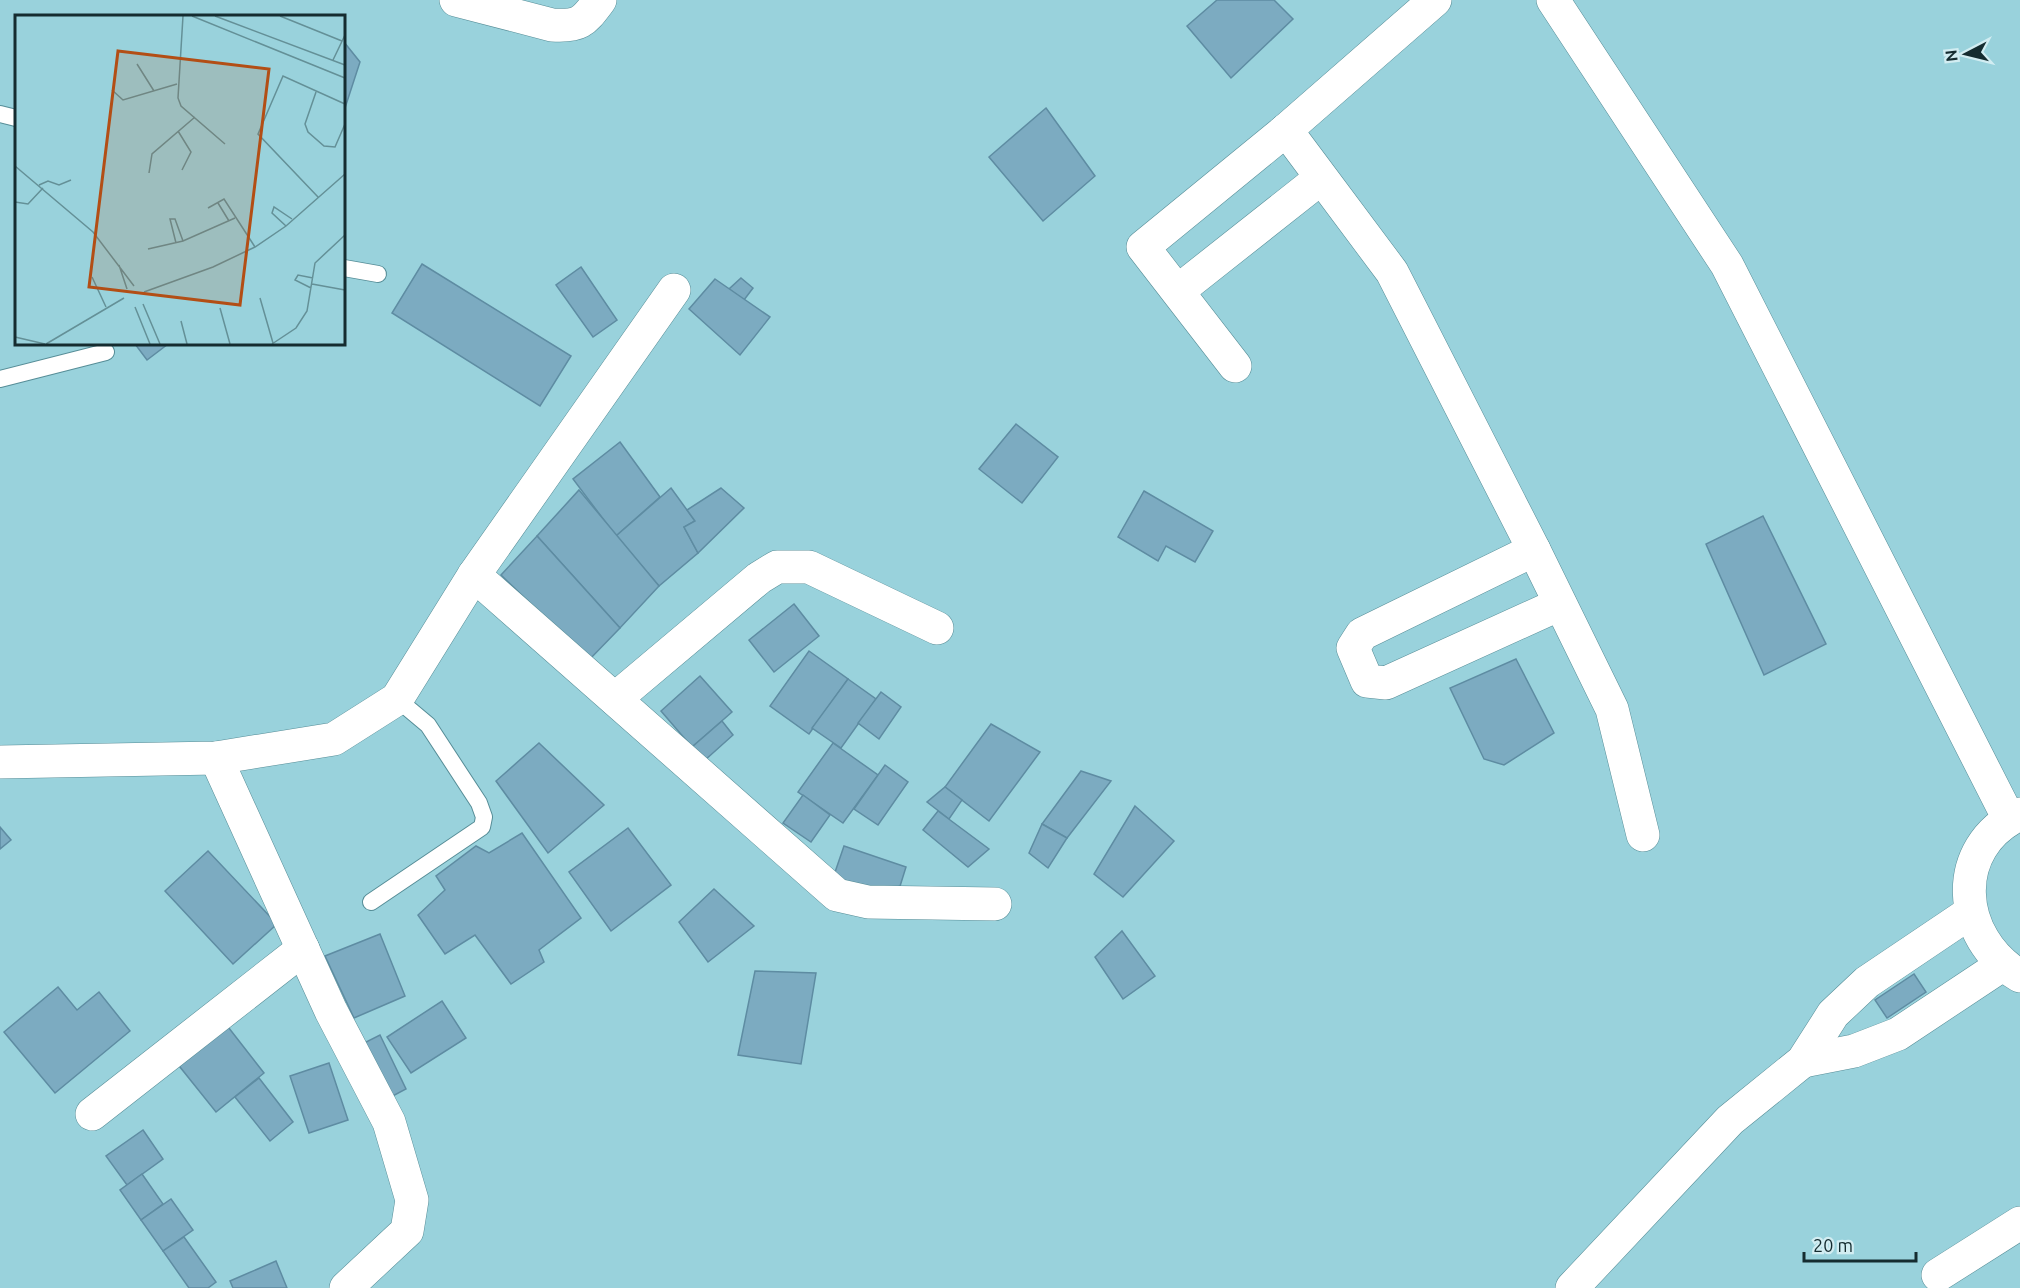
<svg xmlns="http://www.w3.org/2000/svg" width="2020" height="1288" font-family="Ubuntu,sans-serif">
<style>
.building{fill:#7cabc1;stroke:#5e8ca2;stroke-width:1.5}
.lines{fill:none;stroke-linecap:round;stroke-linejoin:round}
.lane-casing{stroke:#568d97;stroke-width:18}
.street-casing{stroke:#568d97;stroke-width:34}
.lane{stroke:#fff;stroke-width:16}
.street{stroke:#fff;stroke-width:33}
.inset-road{fill:none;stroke:#649097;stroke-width:1.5}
.view{fill:#b34e15;fill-opacity:0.15;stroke:#b34e15;stroke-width:3}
.inset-edge{fill:none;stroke:#152c30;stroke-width:3}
</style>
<rect width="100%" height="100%" fill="#99d2dc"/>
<g class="building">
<polygon points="1217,0 1274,0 1293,19 1231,78 1187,26"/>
<polygon points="344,42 360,62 344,111"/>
<polygon points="1046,108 1095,176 1043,221 989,157"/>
<polygon points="422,264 571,356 540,406 392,313"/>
<polygon points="581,267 617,320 593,337 556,285"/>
<polygon points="741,278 753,288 744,300 729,289"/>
<polygon points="715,279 770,317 740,355 689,309"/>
<polygon points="135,344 168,344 147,360"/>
<polygon points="1016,424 1058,457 1022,503 979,469"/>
<polygon points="620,442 660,497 616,536 573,479"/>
<polygon points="671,488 695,521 684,527 698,553 659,586 616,536"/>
<polygon points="721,488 744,508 698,553 684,527 695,521 687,510"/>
<polygon points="579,490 659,586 620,628 537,536"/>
<polygon points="1144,491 1213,531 1195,562 1166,546 1158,561 1118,537"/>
<polygon points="1763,516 1826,644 1764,675 1706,544"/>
<polygon points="537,536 620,628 589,660 501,575"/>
<polygon points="794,604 819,636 774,672 749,640"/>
<polygon points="809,651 848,679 809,734 770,706"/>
<polygon points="1516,659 1554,733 1504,765 1484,759 1450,688"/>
<polygon points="700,676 732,712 692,747 661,711"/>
<polygon points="848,679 876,699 841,748 812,728"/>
<polygon points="881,692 901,707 879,739 858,723"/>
<polygon points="722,721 733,735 704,761 692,747"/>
<polygon points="991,724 1040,752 989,821 945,787"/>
<polygon points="539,743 604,805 548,853 496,781"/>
<polygon points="833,743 878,775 843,823 798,792"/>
<polygon points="885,765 908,782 878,825 854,809"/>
<polygon points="1081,771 1111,781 1067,838 1042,824"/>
<polygon points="945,787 962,800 949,819 927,802"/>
<polygon points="803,795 830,815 811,842 783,823"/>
<polygon points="1135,806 1174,841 1123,897 1094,874"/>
<polygon points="938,811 989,849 968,867 923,830"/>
<polygon points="1042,824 1067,838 1048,868 1029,853"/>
<polygon points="0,827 11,840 0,849"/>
<polygon points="628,828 671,885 611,931 569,872"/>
<polygon points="522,833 581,918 539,950 544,962 511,984 475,935 445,954 418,915 445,890 436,876 476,846 489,853"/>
<polygon points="844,846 906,867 896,899 833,878"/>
<polygon points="208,851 277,924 233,964 165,891"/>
<polygon points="714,889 754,926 708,962 679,922"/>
<polygon points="1122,931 1155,976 1123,999 1095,957"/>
<polygon points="380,934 405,996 354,1018 325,956"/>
<polygon points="755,971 816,973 801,1064 738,1055"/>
<polygon points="1914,974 1926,992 1887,1018 1875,1000"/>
<polygon points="58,987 77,1010 99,992 130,1031 55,1093 4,1032"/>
<polygon points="442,1001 466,1038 411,1073 387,1037"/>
<polygon points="225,1023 264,1073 216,1112 176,1062"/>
<polygon points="380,1035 406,1089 389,1098 364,1043"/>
<polygon points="329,1063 348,1120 309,1133 290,1076"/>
<polygon points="259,1078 293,1122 270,1141 235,1097"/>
<polygon points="143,1130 163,1159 127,1185 106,1156"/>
<polygon points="142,1174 163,1204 141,1220 120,1190"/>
<polygon points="171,1199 193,1230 163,1251 141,1220"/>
<polygon points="184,1237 216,1282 208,1288 189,1288 163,1251"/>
<polygon points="276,1261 287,1288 233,1288 230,1281"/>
</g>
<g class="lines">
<defs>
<g id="lane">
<polyline points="0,114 16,118"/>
<polyline points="344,268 378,274"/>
<polyline points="0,379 106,352"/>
<polyline points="371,902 482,827 484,817 479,803 428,725 397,699"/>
</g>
<g id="street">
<path d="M456 0 552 25C581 27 584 21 600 0"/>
<polyline points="1553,0 1727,265 2009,819"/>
<polyline points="1286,130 1392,272 1534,550 1612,709 1643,835"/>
<polyline points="1178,291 1321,178"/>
<polyline points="1235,366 1143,247 1286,130 1435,0"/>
<polyline points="1534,550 1362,634 1353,648 1367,681 1386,683 1560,604"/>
<polyline points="474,575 837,895 868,902 995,904"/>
<polyline points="615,699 759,578 777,567 809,567 937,628"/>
<polyline points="216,758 331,1011 389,1122 412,1200 407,1231 346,1288"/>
<polyline points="0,762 216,758 334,739 397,699 474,575 674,290"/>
<path d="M2020 814C1949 847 1956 938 2020 976"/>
<polyline points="1803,1061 1854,1051 1898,1034 2002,965"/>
<polyline points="92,1114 303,949"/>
<polyline points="1938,1275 2020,1223"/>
<polyline points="1572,1288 1730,1120 1803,1061 1833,1014 1867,982 1971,912"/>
</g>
</defs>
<use href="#lane" class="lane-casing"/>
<use href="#street" class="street-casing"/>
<use href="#lane" class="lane"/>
<use href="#street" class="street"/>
</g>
<g transform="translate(15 15)">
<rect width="330" height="330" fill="#99d2dc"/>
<path class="inset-road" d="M168 1 163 83 166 91 210 129M177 1 330 63M200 1 330 50M265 1 327 26M318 45 330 20M122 49 139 76M97 75 108 85 162 69M301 77 290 109 293 117 309 131 320 132 330 109M163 116 176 137 167 155M0 151 78 217 119 271M134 158 137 139 180 102M24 170 33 166 44 170 56 165M303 182 243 119 268 61 330 89M0 187 13 189 28 173M203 188 214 206M193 193 209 184 240 232M271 211 257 198 259 192 277 204M161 228 155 204H160L168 226M133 234 168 226 220 203M104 250 112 274M77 262 91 292M297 269 330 275M296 273 280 265 283 260 298 263M129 277 198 252 240 232 271 211 330 159M245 283 258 328M128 289 145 329M120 292 135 329M205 293 215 329M166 306 172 329M0 322 30 329M31 329 109 283M257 329 281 313 292 296 300 248 330 220"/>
<path class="view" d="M103 36 254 54 225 290 74 272Z"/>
<rect width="330" height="330" class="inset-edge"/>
</g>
<g transform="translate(1966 54) rotate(263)" stroke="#d2edf2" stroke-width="4.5" paint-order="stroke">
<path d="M0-4.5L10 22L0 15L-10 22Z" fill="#152c30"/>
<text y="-9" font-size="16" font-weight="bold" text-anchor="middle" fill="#152c30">N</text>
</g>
<path d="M1804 1252v9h112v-9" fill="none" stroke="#152c30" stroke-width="3"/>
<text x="1813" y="1252" font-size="18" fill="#152c30" stroke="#d2edf2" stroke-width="4.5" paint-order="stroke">20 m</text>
</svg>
